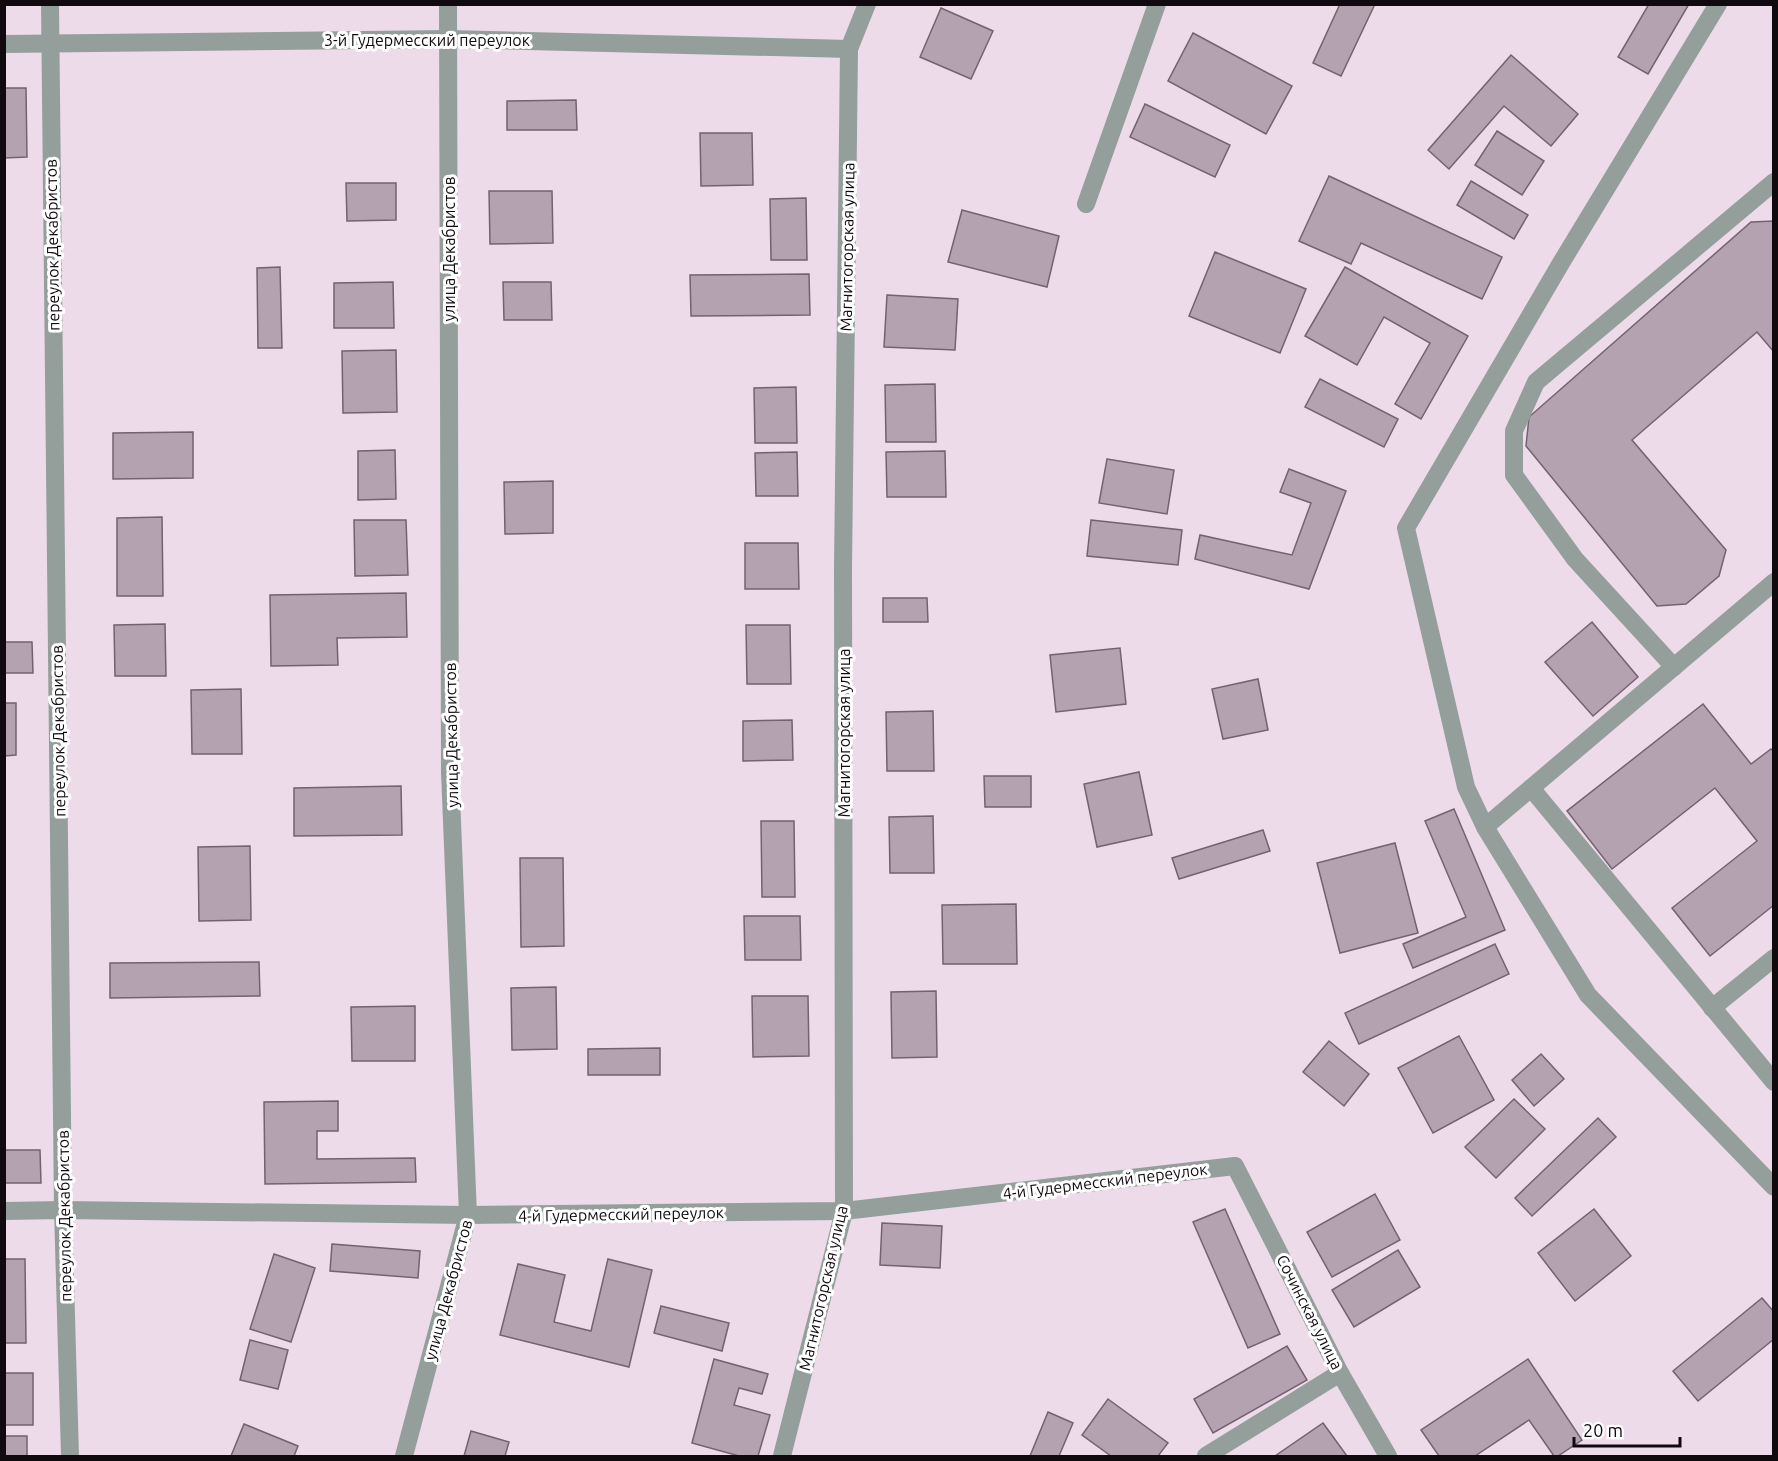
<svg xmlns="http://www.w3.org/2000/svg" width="1778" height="1461" font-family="Ubuntu,sans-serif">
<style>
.building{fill:#b4a2b0;stroke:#736270;stroke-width:1.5}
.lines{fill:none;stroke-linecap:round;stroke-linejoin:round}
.lane{stroke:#949f9c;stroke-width:18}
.street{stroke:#949f9c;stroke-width:18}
.labels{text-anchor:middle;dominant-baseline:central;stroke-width:6;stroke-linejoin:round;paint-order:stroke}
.street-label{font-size:16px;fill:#100a0f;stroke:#fff}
</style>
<rect width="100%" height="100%" fill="#eedbea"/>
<g class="building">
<polygon points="1340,4 1375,4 1341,76 1313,63"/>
<polygon points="1649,4 1689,4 1648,74 1618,57"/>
<polygon points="941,8 993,31 971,79 920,57"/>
<polygon points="1193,33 1292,86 1266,134 1168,81"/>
<polygon points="1511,55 1578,114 1551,146 1504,106 1449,169 1428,150"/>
<polygon points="4,88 26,88 27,157 4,158"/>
<polygon points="576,100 577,130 507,130 507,101"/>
<polygon points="1145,104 1230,145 1215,177 1130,137"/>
<polygon points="1497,131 1544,161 1522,195 1475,165"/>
<polygon points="700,133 752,133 753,185 701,186"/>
<polygon points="1329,176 1502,257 1482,299 1361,243 1351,264 1299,241"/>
<polygon points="1471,181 1528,215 1514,239 1457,205"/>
<polygon points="346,183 396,183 396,220 347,221"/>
<polygon points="489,191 552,191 553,243 490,244"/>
<polygon points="806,198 807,260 771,260 770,199"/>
<polygon points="962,210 1059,236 1047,287 948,262"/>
<polygon points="1774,221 1774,352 1757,332 1632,440 1726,550 1719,576 1686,604 1657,606 1526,446 1529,417 1751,222"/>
<polygon points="1215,252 1306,289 1280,353 1189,316"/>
<polygon points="280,267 282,348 258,348 257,268"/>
<polygon points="1345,267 1468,336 1421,419 1395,404 1430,343 1384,317 1357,365 1305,336"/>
<polygon points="809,274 810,315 691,316 690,275"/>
<polygon points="393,282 394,328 334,328 334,283"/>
<polygon points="503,282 551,282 552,320 504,320"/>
<polygon points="887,295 958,299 955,350 884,347"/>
<polygon points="396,350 397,412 343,413 342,351"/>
<polygon points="1320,379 1398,419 1384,447 1305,407"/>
<polygon points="935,384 936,442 886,442 885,385"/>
<polygon points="796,387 797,443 755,443 754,388"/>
<polygon points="193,432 193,478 113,479 113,433"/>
<polygon points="395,450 396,499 358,500 358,451"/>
<polygon points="945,451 946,497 887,497 886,452"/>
<polygon points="797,452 798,496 756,496 755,453"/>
<polygon points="1107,459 1174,470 1167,514 1099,503"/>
<polygon points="1289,469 1346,491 1309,589 1195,559 1200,535 1292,555 1311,503 1280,492"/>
<polygon points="553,481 553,533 505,534 504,482"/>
<polygon points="162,517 163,596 117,596 117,518"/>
<polygon points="354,520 406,520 408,575 355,576"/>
<polygon points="1091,520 1182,530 1178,565 1087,556"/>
<polygon points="745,543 798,543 799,589 745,589"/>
<polygon points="406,593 407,637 337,638 338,665 271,666 270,595"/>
<polygon points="883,598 927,598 928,622 883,622"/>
<polygon points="1592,622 1638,677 1593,716 1545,662"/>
<polygon points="165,624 166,676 115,676 114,625"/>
<polygon points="746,625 790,625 791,684 747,684"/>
<polygon points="4,642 32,642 33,673 4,673"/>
<polygon points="1120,648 1126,704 1056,712 1050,655"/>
<polygon points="1258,679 1268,730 1223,739 1212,689"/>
<polygon points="241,689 242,754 192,754 191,690"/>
<polygon points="4,703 16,703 16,755 4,756"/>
<polygon points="1703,704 1751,764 1771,749 1774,752 1774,905 1710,956 1672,908 1757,841 1715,788 1612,869 1567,811"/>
<polygon points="933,711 934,771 887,771 886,712"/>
<polygon points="792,720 793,760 743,761 743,721"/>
<polygon points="1139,772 1152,835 1097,847 1084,784"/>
<polygon points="984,776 1031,776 1031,807 985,807"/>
<polygon points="401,786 402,835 294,836 294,788"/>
<polygon points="1454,809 1505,930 1413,968 1403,944 1466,917 1425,821"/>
<polygon points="933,816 934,873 890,873 889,817"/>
<polygon points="761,821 794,821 795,897 762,897"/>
<polygon points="1263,830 1270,851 1179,879 1172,858"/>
<polygon points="1395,843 1418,933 1340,953 1317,863"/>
<polygon points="250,846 251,920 199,921 198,847"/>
<polygon points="520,858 563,858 564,946 521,947"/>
<polygon points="1016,904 1017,964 943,964 942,905"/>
<polygon points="744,916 800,916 801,960 745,960"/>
<polygon points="1495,944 1509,974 1359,1044 1345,1013"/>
<polygon points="259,962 260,996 110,998 110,963"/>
<polygon points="556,987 557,1049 512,1050 511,988"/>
<polygon points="936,991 937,1057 892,1058 891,992"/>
<polygon points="752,996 808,996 809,1056 753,1057"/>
<polygon points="415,1006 415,1061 352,1061 351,1007"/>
<polygon points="1459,1036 1494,1100 1433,1133 1398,1068"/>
<polygon points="1329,1041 1369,1074 1344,1106 1303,1072"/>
<polygon points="660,1048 660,1075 588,1075 588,1049"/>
<polygon points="1541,1054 1564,1079 1534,1106 1512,1080"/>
<polygon points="1514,1099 1545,1129 1496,1178 1465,1147"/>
<polygon points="338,1101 338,1131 317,1131 317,1159 415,1158 416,1182 265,1184 264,1102"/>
<polygon points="1598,1118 1616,1137 1532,1216 1515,1198"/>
<polygon points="4,1150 40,1150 41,1183 4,1183"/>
<polygon points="1375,1194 1400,1240 1332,1277 1307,1232"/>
<polygon points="1225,1209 1280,1334 1248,1348 1193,1222"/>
<polygon points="1594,1209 1631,1256 1575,1301 1538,1253"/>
<polygon points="882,1223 942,1226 940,1268 880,1265"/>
<polygon points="332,1244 420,1251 418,1278 330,1271"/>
<polygon points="1398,1250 1420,1287 1354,1327 1332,1290"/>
<polygon points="274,1254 315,1268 291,1342 250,1329"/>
<polygon points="4,1259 25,1259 26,1343 4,1343"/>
<polygon points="608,1259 652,1270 629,1367 500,1335 518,1264 565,1275 554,1322 591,1331"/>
<polygon points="1762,1298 1774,1312 1774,1339 1698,1401 1673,1371"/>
<polygon points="661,1306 729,1323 722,1351 654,1333"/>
<polygon points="250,1340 288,1350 278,1389 240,1380"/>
<polygon points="1287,1346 1307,1380 1213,1433 1194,1399"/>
<polygon points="714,1359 768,1374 762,1394 739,1388 734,1405 770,1415 758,1456 739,1456 692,1443"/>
<polygon points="1528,1359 1582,1440 1558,1456 1554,1456 1529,1420 1475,1456 1439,1456 1421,1430"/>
<rect x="4" y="1373" width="29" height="52"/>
<polygon points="1108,1399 1168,1443 1158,1456 1111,1456 1082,1435"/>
<polygon points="1048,1412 1073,1423 1059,1456 1030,1456"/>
<polygon points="1323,1423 1347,1456 1275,1456"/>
<polygon points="244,1424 298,1446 294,1456 231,1456"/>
<polygon points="471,1431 509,1442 505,1456 464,1456"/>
<rect x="4" y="1436" width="23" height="20"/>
</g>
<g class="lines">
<g class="lane">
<polyline points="1674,667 1575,559 1514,475 1514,431 1536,382 1774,182"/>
<polyline points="1531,788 1774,1082"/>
<polyline points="1485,827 1774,582"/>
<polyline points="1712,1008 1774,958"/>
</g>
<g class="street">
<polyline points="50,4 63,1210 70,1456"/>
<polyline points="1718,4 1561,263 1406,528 1466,787 1485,827 1588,995 1774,1187"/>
<polyline points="4,44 449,39 849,49"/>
<polyline points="1086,204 1157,4"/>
<polyline points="4,1211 63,1210 468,1215 844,1211 1235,1166 1340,1373 1388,1456"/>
<polyline points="404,1456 468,1215 450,772 448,4"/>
<polyline points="782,1456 844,1211 843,568 849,49 867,4"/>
<polyline points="1206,1456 1340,1373"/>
</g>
</g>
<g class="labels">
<g class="street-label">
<text x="427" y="40">3-й Гудермесский переулок</text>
<text transform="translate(52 245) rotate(-91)">переулок Декабристов</text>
<text transform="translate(847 247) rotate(-89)">Магнитогорская улица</text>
<text transform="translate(449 249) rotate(-90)">улица Декабристов</text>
<text transform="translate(58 731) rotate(-91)">переулок Декабристов</text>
<text transform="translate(844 733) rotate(-90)">Магнитогорская улица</text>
<text transform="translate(451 735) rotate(-91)">улица Декабристов</text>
<text transform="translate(1105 1181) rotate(-7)">4-й Гудермесский переулок</text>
<text transform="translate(621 1214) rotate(-1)">4-й Гудермесский переулок</text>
<text transform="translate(64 1216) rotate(-91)">переулок Декабристов</text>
<text transform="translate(823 1288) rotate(-77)">Магнитогорская улица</text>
<text transform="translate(448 1290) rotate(-75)">улица Декабристов</text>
<text transform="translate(1310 1312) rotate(63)">Сочинская улица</text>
</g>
</g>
<rect width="1778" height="1461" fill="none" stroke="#100a0f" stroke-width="12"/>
<path d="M1574 1437v9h106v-9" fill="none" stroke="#100a0f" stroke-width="3"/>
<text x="1583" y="1437" font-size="18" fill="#100a0f" stroke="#ffffff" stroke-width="4.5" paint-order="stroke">20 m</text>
</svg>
